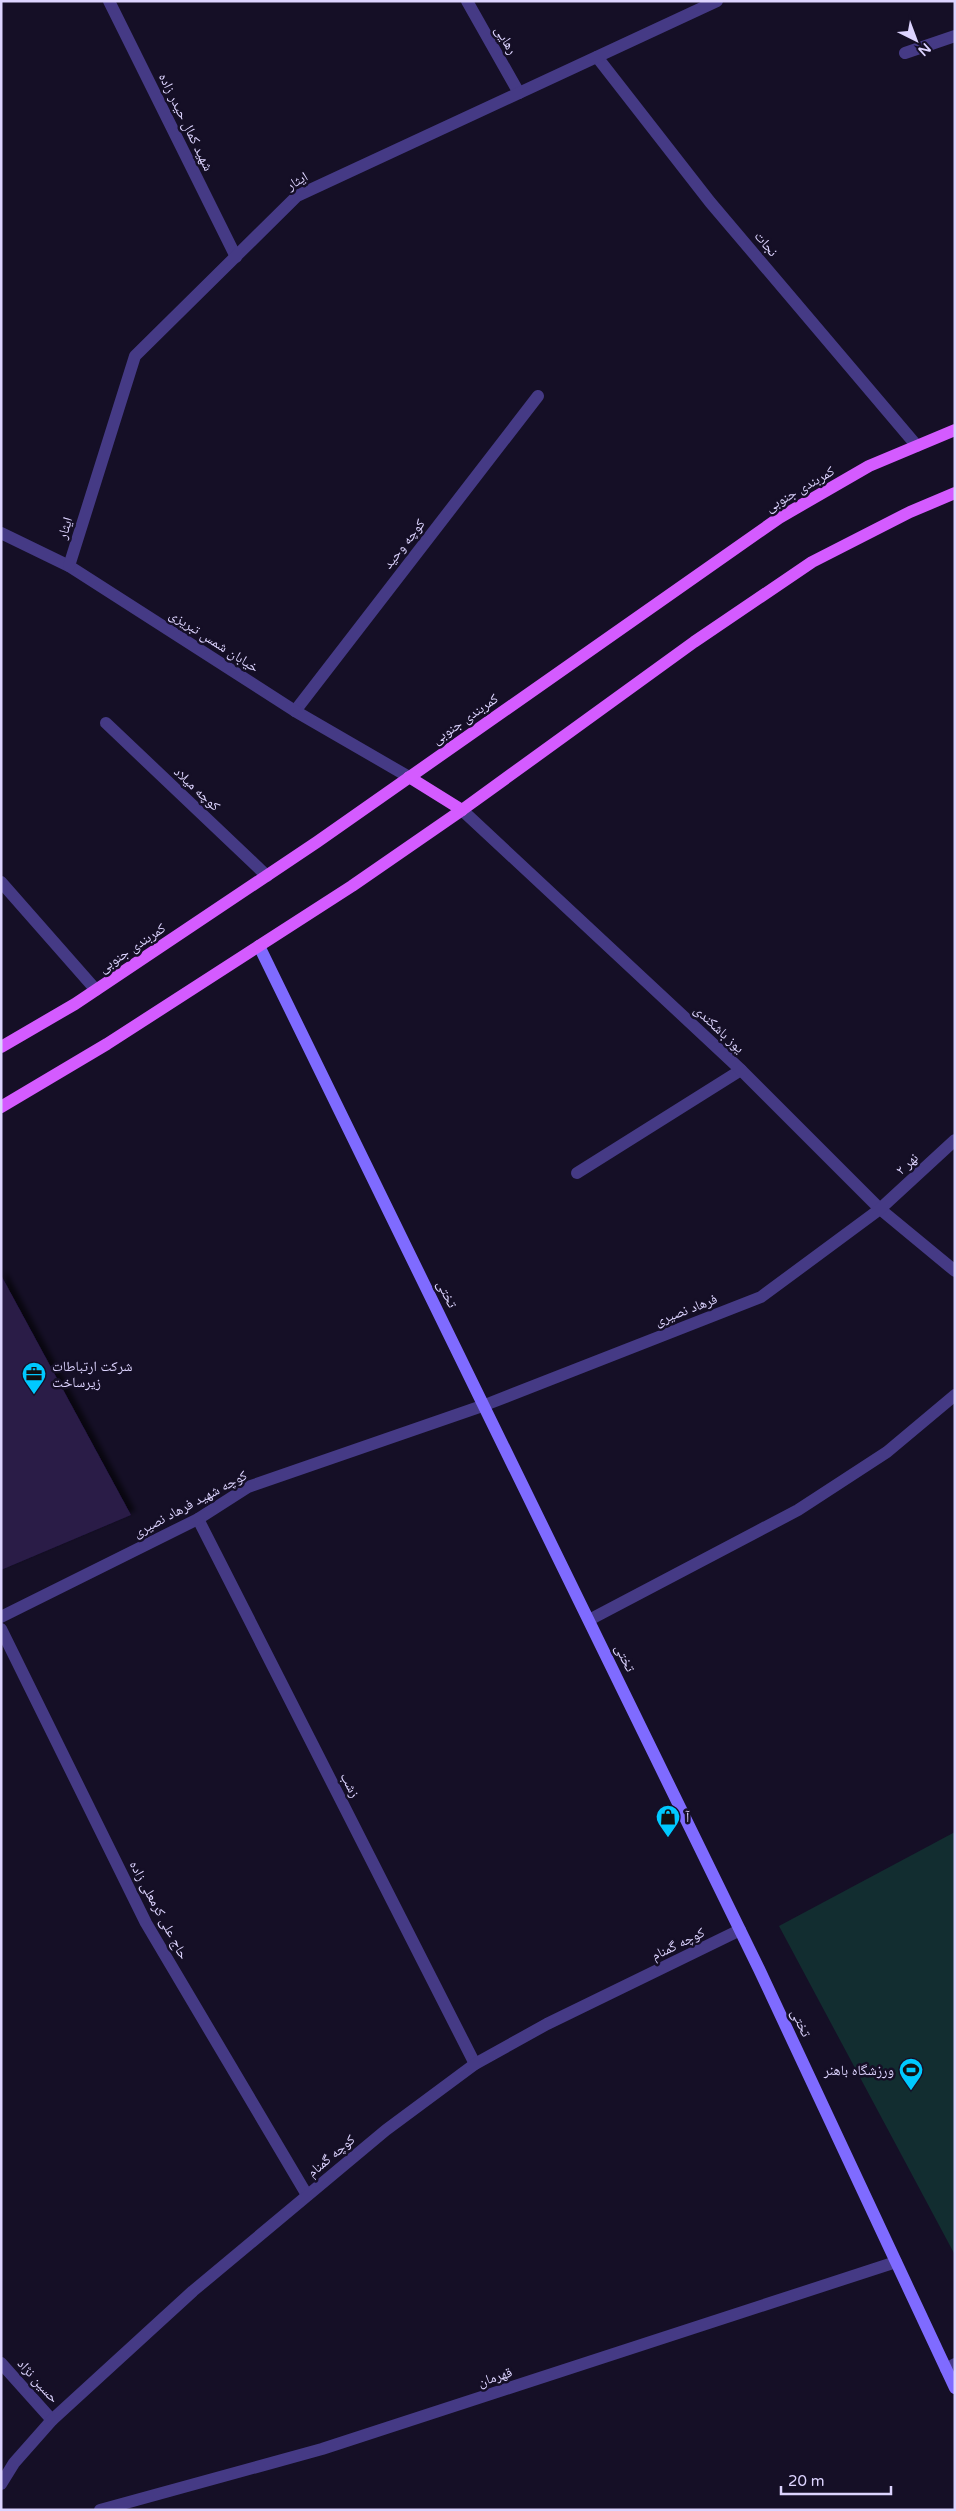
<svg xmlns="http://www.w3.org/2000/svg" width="956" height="2511" font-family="'Varela Round','Noto Naskh Arabic',sans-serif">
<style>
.green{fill:#122d30}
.building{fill:#291b47;filter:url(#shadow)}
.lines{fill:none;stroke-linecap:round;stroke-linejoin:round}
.service{stroke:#453a85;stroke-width:12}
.minor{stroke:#453a85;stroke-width:12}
.secondary{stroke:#7f6bff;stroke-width:12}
.primary{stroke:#d45bff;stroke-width:12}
.labels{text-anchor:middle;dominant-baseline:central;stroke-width:5;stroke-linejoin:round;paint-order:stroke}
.street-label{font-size:14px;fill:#ddd4ff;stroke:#150f26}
.poi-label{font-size:14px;fill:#ddd4ff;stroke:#150f26;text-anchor:start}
</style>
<defs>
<filter id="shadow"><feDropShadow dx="4.5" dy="-4.5" stdDeviation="2.5" flood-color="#0009"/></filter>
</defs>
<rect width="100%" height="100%" fill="#150f26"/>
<polygon class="green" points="955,1832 955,2255 779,1926"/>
<polygon class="building" points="1,1275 131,1515 1,1570"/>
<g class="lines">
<g class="service">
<polyline points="905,53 955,36"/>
<polyline points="295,711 538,396"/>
<polyline points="106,723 267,876"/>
<polyline points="1,882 96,990"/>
<polyline points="577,1173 741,1070"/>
<polyline points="946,2369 955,2364"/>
</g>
<g class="minor">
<polyline points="109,1 236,257"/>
<polyline points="467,1 519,93"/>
<polyline points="597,57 710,202 917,446"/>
<polyline points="1,533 69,566 295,711 409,777"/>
<polyline points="69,566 135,356 297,196 717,1"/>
<polyline points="462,810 741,1070 880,1209 955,1271"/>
<polyline points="198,1519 475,2064"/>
<polyline points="1,1617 198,1519 248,1487 485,1405 761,1297 880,1209 955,1140"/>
<polyline points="589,1620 798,1510 887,1452 955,1395"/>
<polyline points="1,1629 146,1923 307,2195"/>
<polyline points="1,2363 52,2420"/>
<polyline points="1,2484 14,2463 52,2420 193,2291 386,2130 475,2064 547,2024 740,1930"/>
<polyline points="100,2510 322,2449 896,2262"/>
</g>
<polyline class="secondary" points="259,946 759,1969 955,2388"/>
<g class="primary">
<polyline points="409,777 462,810"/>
<polyline points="1,1047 75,1004 317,842 779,518 869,466 955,430"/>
<polyline points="1,1107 107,1044 352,886 462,810 694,642 812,562 910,512 955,493"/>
</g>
</g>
<defs>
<symbol id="office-pin" viewBox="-11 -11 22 30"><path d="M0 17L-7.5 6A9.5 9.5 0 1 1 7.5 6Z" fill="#00c9ff" stroke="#150f26"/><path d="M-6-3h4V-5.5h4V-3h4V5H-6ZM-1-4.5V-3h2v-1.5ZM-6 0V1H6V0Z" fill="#111"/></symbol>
<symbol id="shop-pin" viewBox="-11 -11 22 30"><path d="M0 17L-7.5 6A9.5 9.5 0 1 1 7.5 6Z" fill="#00c9ff" stroke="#150f26"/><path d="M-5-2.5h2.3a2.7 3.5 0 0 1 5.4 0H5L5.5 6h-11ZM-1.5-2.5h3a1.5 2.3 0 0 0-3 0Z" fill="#111"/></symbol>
<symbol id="stadium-pin" viewBox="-11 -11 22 30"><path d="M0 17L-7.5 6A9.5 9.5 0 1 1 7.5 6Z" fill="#00c9ff" stroke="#150f26"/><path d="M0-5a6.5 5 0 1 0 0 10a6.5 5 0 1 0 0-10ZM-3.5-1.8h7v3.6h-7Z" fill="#111"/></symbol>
</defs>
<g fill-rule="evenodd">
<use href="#office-pin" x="20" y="1360" width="28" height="38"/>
<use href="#shop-pin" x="654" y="1803" width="28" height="38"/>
<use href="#stadium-pin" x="897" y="2056" width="28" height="38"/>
</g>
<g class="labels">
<g class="street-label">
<text transform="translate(506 40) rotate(60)">رهایی</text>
<text transform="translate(186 122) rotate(64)">شهید کمال حیدر زاده</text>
<text transform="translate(297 181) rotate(-31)">ایثار</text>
<text transform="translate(766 244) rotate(50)">نجات</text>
<text transform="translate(800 489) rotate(-30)">کمربندی جنوبی</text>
<text transform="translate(65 528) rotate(-73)">ایثار</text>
<text transform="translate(404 544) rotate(-52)">کوچه وحید</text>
<text transform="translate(214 641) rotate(33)">خیابان شمس تبریزی</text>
<text transform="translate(465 719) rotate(-35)">کمربندی جنوبی</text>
<text transform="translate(197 789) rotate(43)">کوچه میلاد</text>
<text transform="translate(132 948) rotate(-34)">کمربندی جنوبی</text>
<text transform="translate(719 1029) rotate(43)">یوز باشکندی</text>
<text transform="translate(907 1164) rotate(-43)">نهر ۲</text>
<text transform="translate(447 1294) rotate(64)">تختی</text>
<text transform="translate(686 1310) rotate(-21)">فرهاد نصیری</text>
<text transform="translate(190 1504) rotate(-28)">کوچه شهید فرهاد نصیری</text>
<text transform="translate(625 1658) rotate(64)">تختی</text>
<text transform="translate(350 1785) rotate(63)">زشب</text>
<text transform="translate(159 1910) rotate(62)">حاج علی کرمعلی زاده</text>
<text transform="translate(678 1944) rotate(-26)">کوچه گمنام</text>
<text transform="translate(801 2023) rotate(65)">تختی</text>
<text transform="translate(331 2156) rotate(-40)">کوچه گمنام</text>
<text transform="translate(495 2377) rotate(-18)">قهرمان</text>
<text transform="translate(38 2381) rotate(48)">حسین نژاد</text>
</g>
<g class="poi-label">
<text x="52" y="1366">شرکت ارتباطات<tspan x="52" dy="16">زیرساخت</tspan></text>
<text x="686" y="1817">آ</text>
<text x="894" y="2070" text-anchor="end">ورزشگاه باهنر</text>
</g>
</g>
<rect width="956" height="2511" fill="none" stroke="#ddd4ff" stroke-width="5"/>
<g transform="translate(916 40) rotate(138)" stroke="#150f26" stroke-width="4" paint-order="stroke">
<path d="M0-4L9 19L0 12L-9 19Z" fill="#ddd4ff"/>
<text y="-8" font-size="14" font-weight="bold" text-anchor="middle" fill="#ddd4ff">N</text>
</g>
<path d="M781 2486v8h110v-8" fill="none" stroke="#ddd4ff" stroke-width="2.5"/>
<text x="788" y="2486" font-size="15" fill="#ddd4ff" stroke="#150f26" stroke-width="4" paint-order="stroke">20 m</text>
</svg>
